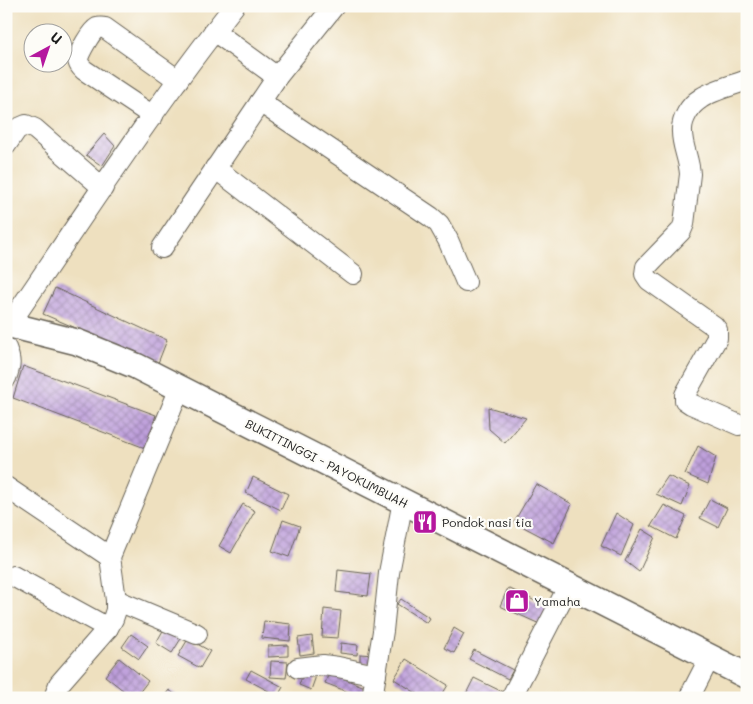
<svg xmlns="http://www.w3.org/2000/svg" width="753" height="704" font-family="Mali,sans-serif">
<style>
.building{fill:url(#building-cross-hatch)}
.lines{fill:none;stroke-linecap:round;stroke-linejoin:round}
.minor-casing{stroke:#666155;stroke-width:22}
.major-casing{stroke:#666155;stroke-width:28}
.minor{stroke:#fff;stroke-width:20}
.major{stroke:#fff;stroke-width:25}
.labels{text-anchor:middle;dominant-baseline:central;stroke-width:4.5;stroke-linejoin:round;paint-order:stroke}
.street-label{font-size:12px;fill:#1c1c1c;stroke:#fdfcf7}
.poi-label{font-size:12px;fill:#1c1c1c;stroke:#fdfcf7;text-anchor:start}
</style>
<defs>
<pattern id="building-cross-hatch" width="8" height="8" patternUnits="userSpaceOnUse" patternTransform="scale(1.25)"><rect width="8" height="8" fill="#be9fdb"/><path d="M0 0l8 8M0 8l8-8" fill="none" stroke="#9a81b1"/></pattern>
</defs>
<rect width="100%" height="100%" fill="#fdfcf7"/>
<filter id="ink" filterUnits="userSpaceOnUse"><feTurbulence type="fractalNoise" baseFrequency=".02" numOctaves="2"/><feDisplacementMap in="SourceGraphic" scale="10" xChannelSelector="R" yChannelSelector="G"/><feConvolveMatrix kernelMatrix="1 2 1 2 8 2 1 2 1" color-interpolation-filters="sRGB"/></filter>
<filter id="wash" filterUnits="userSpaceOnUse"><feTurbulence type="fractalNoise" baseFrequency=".0096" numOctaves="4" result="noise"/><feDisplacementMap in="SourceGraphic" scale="20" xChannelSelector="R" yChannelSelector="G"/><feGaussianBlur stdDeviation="1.12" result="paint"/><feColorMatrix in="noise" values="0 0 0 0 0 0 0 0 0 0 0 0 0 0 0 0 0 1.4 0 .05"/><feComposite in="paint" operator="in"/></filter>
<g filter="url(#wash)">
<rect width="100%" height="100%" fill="#eee0bf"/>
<g id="blocks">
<g class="building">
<polygon points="104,134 115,146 102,166 86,155"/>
<polygon points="55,288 167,340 158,363 43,314"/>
<polygon points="23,366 156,415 145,448 13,398"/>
<polygon points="488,407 526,418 505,443 489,429"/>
<polygon points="698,446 716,457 708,484 685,474"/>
<polygon points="668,476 690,486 682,506 656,494"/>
<polygon points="253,477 288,494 281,510 246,493"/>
<polygon points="536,484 572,504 554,543 514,522"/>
<polygon points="710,499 727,508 718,527 700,518"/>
<polygon points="243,504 255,511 231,553 219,546"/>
<polygon points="664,505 686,516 676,539 651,526"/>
<polygon points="616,513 634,525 621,556 601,546"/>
<polygon points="283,520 300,526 289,557 272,551"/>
<polygon points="642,529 655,537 639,572 625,561"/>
<polygon points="338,570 371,574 368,596 336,592"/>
<polygon points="508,588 552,609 544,626 500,606"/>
<polygon points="401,599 430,618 427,623 397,604"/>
<polygon points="324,609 341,611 338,638 322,637"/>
<polygon points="264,621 291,624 290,641 262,638"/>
<polygon points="165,627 182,637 172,653 156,643"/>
<polygon points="454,628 464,634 454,653 444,648"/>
<polygon points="131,634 148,646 139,659 122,647"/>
<polygon points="312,636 314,653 300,655 298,638"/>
<polygon points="188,639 210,651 200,668 178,656"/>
<polygon points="341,643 358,645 357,655 340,653"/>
<polygon points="288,645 288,656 268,657 268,646"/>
<polygon points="474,650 513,670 508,679 469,659"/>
<polygon points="360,654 374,655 373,664 360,663"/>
<polygon points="119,658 148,681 135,698 133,698 105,676"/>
<polygon points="406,659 448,685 440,698 424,698 394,679"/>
<polygon points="271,661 288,662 286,678 270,677"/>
<polygon points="251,670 283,687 278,696 246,679"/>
<polygon points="304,671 316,676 311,690 299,685"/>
<polygon points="329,673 365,687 361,697 325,683"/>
<polygon points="474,678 509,695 507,698 464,698"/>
<polygon points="169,690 180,698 163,698"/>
<polygon points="80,691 90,698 75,698"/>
<polygon points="394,691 406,698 390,698"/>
</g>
</g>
</g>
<g filter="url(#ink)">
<use href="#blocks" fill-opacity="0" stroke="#666155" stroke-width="1"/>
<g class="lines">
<defs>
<g id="minor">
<polyline points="214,31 277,77"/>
<polyline points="260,102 431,217 439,224 448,240 466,282"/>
<path d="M153 116 84 70C81 67 78 64 78 59 79 53 91 31 97 28 100 27 101 27 105 28L178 80"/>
<polyline points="6,145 17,129 26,125 35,129 103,188"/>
<polyline points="215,168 353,274"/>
<polyline points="162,248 277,77 334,6"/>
<path d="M9 325C82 218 153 108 234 6"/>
<path d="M6 348C11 361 11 365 6 378"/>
<path d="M739 425 691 404 685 400V395L687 391 717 338V330L714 326 649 280 645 274 646 267 681 231 684 224 690 174C689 159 682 146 682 132 681 120 690 105 700 99 710 91 734 85 747 80"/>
<polyline points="6,487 110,557"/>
<polyline points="13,576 108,628"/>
<polyline points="116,600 197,634"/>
<polyline points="298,668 323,665 338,667 376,675"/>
<polyline points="54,698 59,684 108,628 113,619 116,610 116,600 110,557 180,388"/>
<polyline points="372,698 383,631 389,573 403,501"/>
<polyline points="511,698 569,585"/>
<polyline points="689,698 710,657"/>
</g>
<polyline id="major" points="6,324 77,342 136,366 747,676"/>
</defs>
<use href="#minor" class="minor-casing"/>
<use href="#major" class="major-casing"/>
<use href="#minor" class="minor"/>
<use href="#major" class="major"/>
</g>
</g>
<defs>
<symbol id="restaurant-square" viewBox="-11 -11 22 22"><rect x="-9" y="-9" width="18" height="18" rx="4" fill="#b5179e" stroke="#fdfcf7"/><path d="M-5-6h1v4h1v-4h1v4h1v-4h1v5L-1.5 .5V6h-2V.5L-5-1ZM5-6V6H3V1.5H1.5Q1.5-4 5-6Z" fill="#fff"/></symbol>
<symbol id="shop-square" viewBox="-11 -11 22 22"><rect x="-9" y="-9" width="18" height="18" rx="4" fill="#b5179e" stroke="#fdfcf7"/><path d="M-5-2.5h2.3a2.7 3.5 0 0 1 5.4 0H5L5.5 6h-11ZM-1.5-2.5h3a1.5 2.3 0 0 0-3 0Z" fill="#fff"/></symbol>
</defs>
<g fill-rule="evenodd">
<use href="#restaurant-square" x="411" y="508" width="28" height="28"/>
<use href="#shop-square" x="503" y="587" width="28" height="28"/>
</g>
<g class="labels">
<g class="street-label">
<text transform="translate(327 463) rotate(27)">BUKITTINGGI - PAYOKUMBUAH</text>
</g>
<g class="poi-label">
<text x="442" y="522">Pondok nasi tia</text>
<text x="534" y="601">Yamaha</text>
</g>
</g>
<rect width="753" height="704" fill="none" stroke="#fdfcf7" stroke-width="25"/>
<g transform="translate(48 48) rotate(40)"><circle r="24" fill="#fdfcf7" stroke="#a3a29f"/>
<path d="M0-4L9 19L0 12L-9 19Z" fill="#b5179e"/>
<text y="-8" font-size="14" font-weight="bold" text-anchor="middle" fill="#1c1c1c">U</text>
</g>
</svg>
